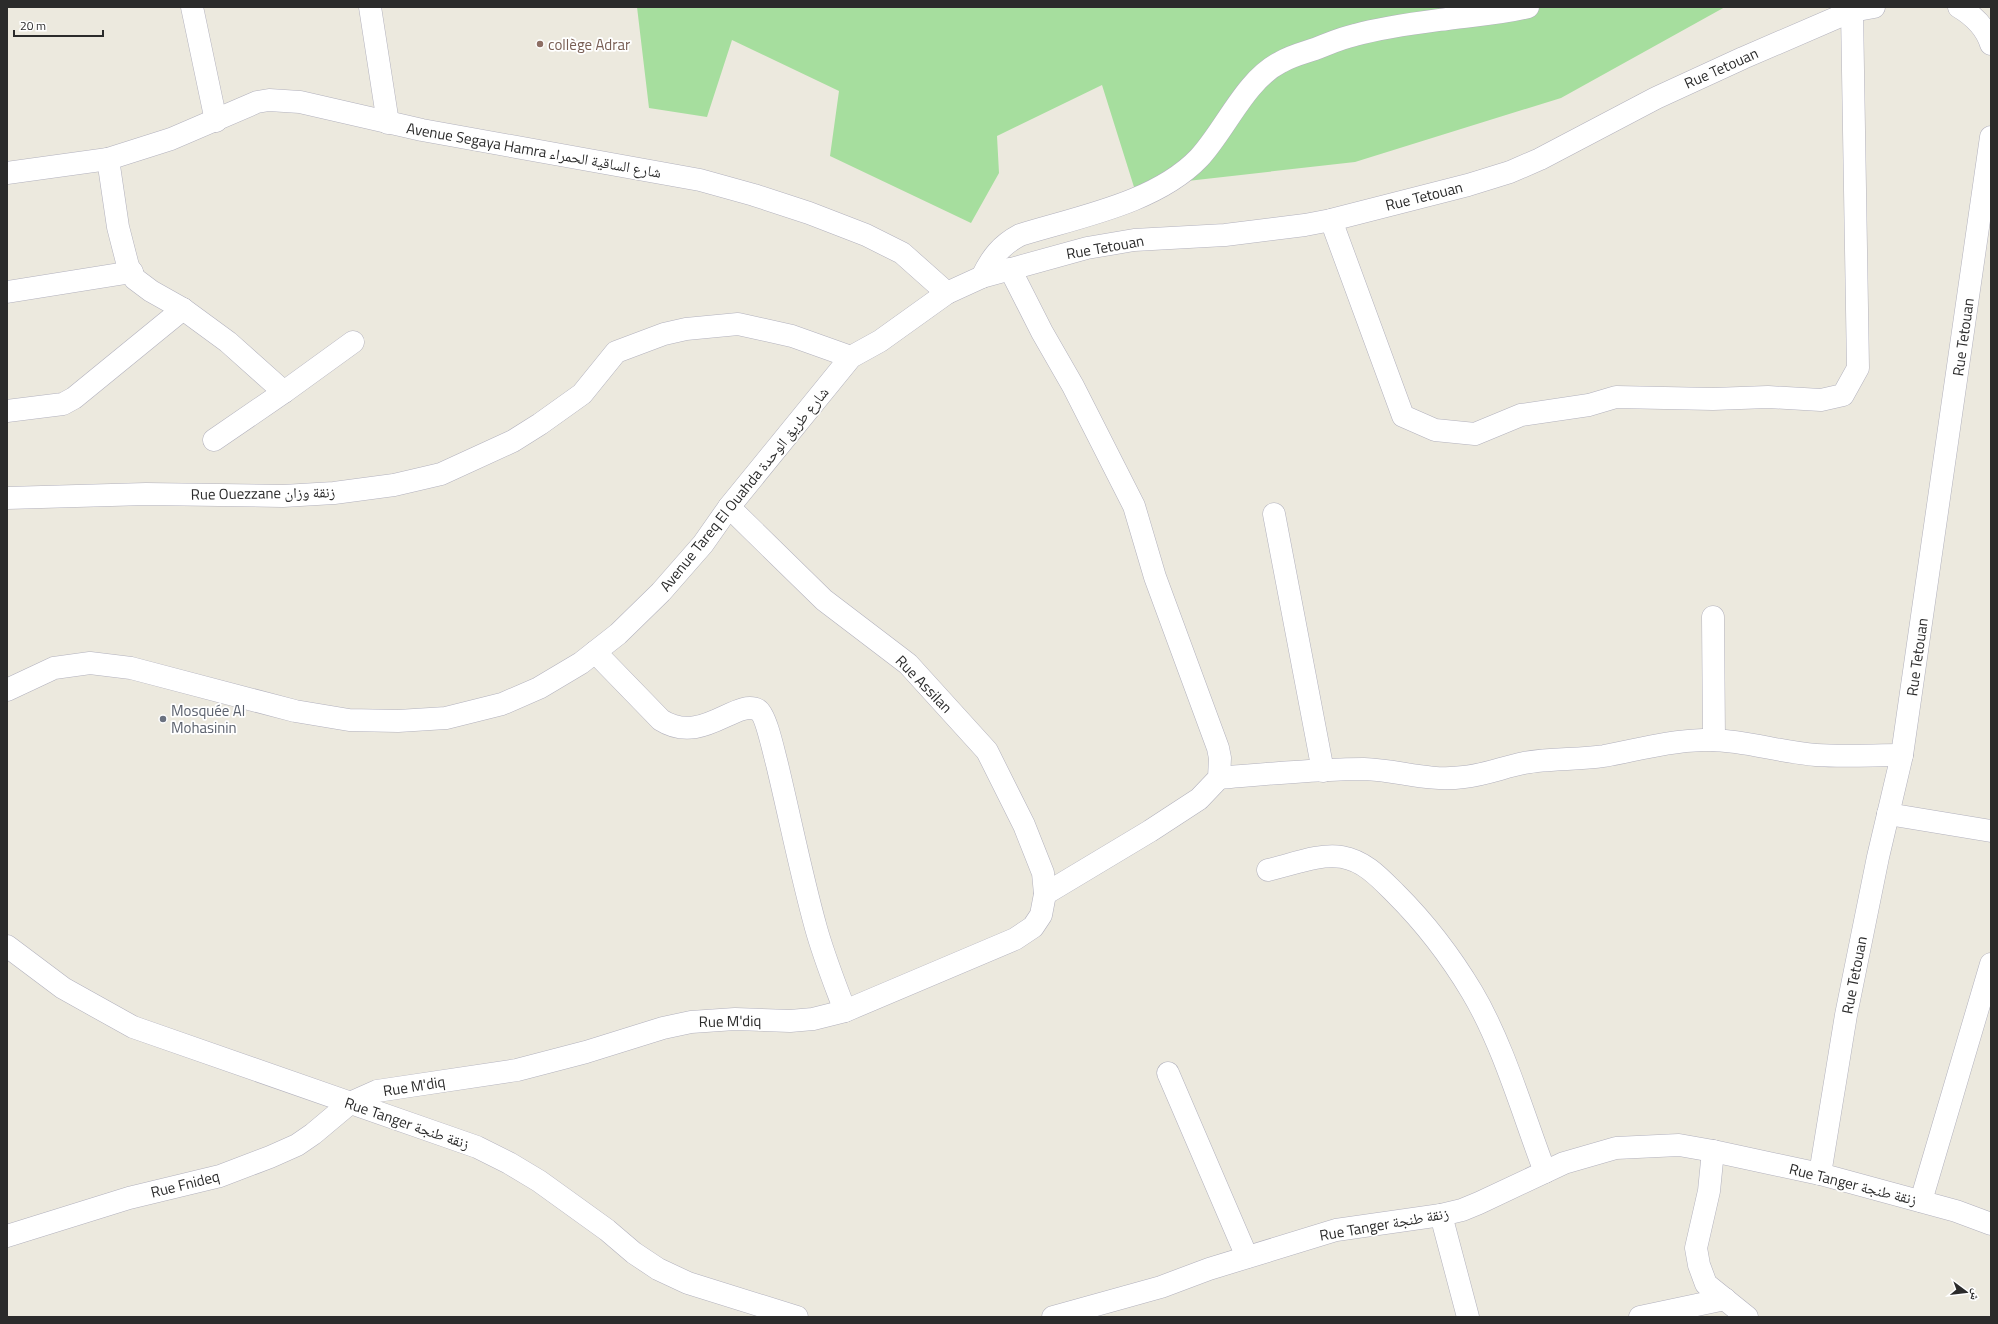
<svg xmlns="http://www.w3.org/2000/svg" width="1998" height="1324" font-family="'Titillium Web','Noto Naskh Arabic',sans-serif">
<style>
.green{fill:#a6de9e}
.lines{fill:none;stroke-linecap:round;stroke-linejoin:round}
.minor-casing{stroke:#b2b1bd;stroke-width:23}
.minor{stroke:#fff;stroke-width:22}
.education-dot{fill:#8d6e63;stroke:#fff;stroke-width:1.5}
.worship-dot{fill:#6b7280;stroke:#fff;stroke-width:1.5}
.labels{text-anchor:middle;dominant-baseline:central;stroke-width:3.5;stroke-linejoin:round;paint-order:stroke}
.education-label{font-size:15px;fill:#785e54;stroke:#fff;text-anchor:start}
.street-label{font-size:15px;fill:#2b2b2b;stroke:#fff}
.worship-label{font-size:15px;fill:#5b616d;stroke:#fff;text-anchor:start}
</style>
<rect width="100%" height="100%" fill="#ece9de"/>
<polygon class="green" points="637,7 1725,7 1561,98 1355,162 1134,187 1102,85 997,136 999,173 971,223 830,156 839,91 732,40 707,117 649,108"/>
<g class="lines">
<defs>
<g id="minor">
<polyline points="192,7 216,121"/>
<polyline points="370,7 388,123"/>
<path d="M1959 7C1974 16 1986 28 1991 44"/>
<polyline points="108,159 118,227 128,266 135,279 151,291 183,309 228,342 284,392"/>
<polyline points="7,173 108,159 171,139 257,102 269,100 300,102 422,130 700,180 754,195 809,213 866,235 902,253 947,293"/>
<polyline points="1331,220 1403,416 1435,430 1475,434 1521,415 1589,405 1616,397 1713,399 1768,397 1821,400 1843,395 1858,368 1852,11"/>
<polyline points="1010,269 1042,332 1073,386 1134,506 1155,577 1218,748 1220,758 1219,778 1199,799 1150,831 1045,894"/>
<path d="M982 277C991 258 1001 245 1020 235 1078 217 1156 203 1199 158 1226 129 1245 80 1281 62 1291 56 1303 53 1315 49 1328 44 1341 38 1355 35 1384 27 1417 23 1447 19 1475 15 1501 14 1528 7"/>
<polyline points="7,292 132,272"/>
<polyline points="7,411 63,404 74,398 183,309"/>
<polyline points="214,440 284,392 353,342"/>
<polyline points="7,498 146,494 283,496 334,493 394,485 441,474 513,441 540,424 582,394 616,352 664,334 686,329 738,324 792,336 851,357"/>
<polyline points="1274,514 1323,771"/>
<polyline points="1713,617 1714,740"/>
<path d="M595 652 661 720C702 746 736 698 758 710 766 715 774 753 777 764 790 818 801 874 816 928 824 957 835 984 845 1011"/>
<polyline points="7,690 54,668 90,663 131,668 295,711 349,720 398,721 446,718 502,704 539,688 581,663 618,634 661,592 703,544 729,507 851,357 880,341 947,293 982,277 1087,248 1134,240 1225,235 1305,225 1331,220 1468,185 1510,172 1540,159 1656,98 1743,58 1852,11 1874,7"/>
<path d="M1219 778C1267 774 1316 769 1364 769 1399 770 1427 782 1464 777 1484 775 1504 767 1524 763 1550 758 1578 760 1604 756 1637 750 1669 741 1703 740 1741 739 1778 752 1816 755 1844 757 1874 755 1902 755"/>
<polyline points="1888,814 1991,831"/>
<path d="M1268 870C1291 865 1319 853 1342 857 1365 861 1380 878 1396 894 1425 923 1451 957 1472 992 1503 1044 1523 1114 1545 1172"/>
<polyline points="7,946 63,988 133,1027 477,1147 509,1163 539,1181 607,1230 634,1253 658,1269 688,1283 797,1317"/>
<polyline points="1168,1073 1247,1257"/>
<polyline points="1713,1151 1709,1191 1696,1248 1699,1265 1706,1284 1747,1317"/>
<polyline points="1820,1174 1846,1015 1878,857 1902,755 1991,137"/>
<polyline points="1921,1201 1991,964"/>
<polyline points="1441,1215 1468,1317"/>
<polyline points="7,1236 129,1198 220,1176 270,1157 297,1145 313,1134 350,1103 377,1091 517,1070 586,1052 663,1028 691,1022 735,1019 790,1021 813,1019 845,1011 1015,939 1033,927 1041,915 1045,894 1043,873 1024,825 987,751 908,664 824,600 729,507"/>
<polyline points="1053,1317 1161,1287 1209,1269 1336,1230 1441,1215 1462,1210 1479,1203 1564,1163 1616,1148 1679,1145 1713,1151 1820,1174 1956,1211 1991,1224"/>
<polyline points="1640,1317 1725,1299"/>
</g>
</defs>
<use href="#minor" class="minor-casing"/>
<use href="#minor" class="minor"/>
</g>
<circle class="education-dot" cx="540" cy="44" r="4"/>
<circle class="worship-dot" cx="163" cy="719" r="4"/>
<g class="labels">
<g class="education-label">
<text x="548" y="44">collège Adrar</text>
</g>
<g class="street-label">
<text transform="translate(1721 68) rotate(-24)">Rue Tetouan</text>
<text transform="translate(534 150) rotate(10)">Avenue Segaya Hamra شارع الساقية الحمراء</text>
<text transform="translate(1424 196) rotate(-14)">Rue Tetouan</text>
<text transform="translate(1105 247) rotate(-10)">Rue Tetouan</text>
<text transform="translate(1963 337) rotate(-82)">Rue Tetouan</text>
<text transform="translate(744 489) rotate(-51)">Avenue Tareq El Ouahda شارع طريق الوحدة</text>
<text transform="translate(263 493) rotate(-1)">Rue Ouezzane زنقة وزان</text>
<text transform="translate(1917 657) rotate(-82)">Rue Tetouan</text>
<text transform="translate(924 684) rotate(46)">Rue Assilan</text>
<text transform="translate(1854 975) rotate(-79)">Rue Tetouan</text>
<text transform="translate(730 1021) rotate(-1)">Rue M'diq</text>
<text transform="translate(414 1086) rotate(-9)">Rue M'diq</text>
<text transform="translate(407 1123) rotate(19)">Rue Tanger زنقة طنجة</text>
<text transform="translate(185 1184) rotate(-14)">Rue Fnideq</text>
<text transform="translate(1853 1184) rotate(14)">Rue Tanger زنقة طنجة</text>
<text transform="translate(1384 1224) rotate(-10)">Rue Tanger زنقة طنجة</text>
</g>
<g class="worship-label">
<text x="171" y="710">Mosquée Al<tspan x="171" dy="17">Mohasinin</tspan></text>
</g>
</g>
<rect width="1998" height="1324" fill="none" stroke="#2b2b2b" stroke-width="16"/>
<g transform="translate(1966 1292) rotate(105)" stroke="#ffffff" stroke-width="3" paint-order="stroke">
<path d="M0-3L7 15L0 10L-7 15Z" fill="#2b2b2b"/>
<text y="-6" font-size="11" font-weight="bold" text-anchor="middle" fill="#2b2b2b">ش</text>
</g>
<path d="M14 30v6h89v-6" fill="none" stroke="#2b2b2b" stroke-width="2"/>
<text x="20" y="30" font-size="12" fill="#2b2b2b" stroke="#ffffff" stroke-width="3" paint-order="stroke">20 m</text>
</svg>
